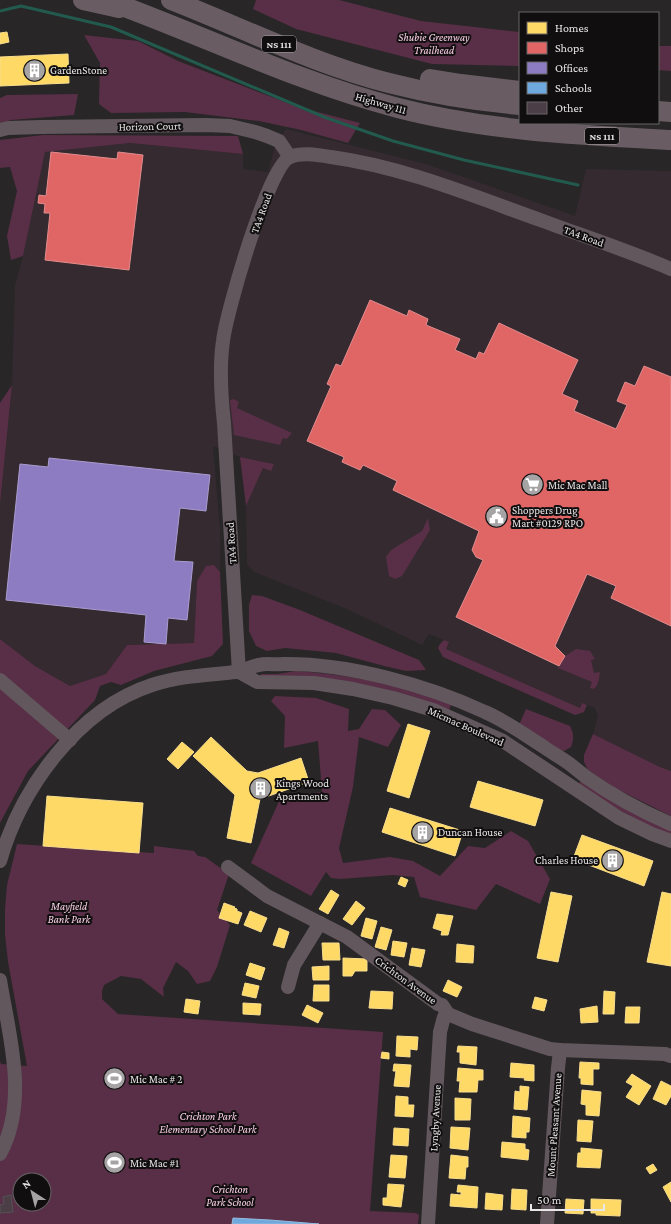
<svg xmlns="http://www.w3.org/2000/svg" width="671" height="1224" font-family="'Crimson Pro',serif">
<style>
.built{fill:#342a30}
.green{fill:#582f46;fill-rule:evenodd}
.homes{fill:#ffd966;stroke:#f8dd8d}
.shops{fill:#e06666;stroke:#e38c8d}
.offices{fill:#8e7cc3;stroke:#a99cce}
.schools{fill:#6fa8dc;stroke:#94bbdf}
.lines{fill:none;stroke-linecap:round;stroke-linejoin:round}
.stream{stroke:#225a4e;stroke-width:3}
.building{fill:#4c3e46;stroke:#545253}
.minor{stroke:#62575d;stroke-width:14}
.highway{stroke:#695d63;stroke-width:20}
.labels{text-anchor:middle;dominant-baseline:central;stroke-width:4;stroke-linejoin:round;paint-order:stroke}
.shield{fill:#110e0f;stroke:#a8a5a6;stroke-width:1}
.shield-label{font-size:10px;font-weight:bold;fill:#e9e6e7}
.park-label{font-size:11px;font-style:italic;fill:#fcd1e7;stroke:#110e0f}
.poi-label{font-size:11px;fill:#e9e6e7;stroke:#110e0f;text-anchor:start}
.street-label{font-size:11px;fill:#e9e6e7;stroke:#110e0f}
</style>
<rect width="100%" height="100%" fill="#282627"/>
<polygon class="built" points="286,129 426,164 575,216 586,169 671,171 671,771 660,767 593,734 598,716 595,708 582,703 580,708 445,649 448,642 429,634 422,645 347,609 254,572 247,564 246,506 263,467 274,464 240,457 213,446 220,529 220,572 214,565 197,581 194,643 127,645 106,674 70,686 35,666 0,639 0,505 12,385 15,285 23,256 45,152 130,143 243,154 243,169 268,172 276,143"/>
<g class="green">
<polygon points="256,0 339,0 421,21 520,32 520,66 432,64 296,29 253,9"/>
<polygon points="84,35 138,41 178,61 298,107 360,123 348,143 301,130 259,121 185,112 111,113 99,104 100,63"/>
<polygon points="658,46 671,46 671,71 658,70"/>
<polygon points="78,94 74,115 11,120 0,123 0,98 7,95"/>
<polygon points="43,135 238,136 243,154 130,143 45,152 23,256 11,260 7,236 17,191 10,167 0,168 0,140"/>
<polygon points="12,385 0,505 0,403"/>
<polygon points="234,399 239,402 237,408 292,433 287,439 283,438 280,445 234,435 230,400"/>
<polygon points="240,457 274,464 271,471 263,468 246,506"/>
<polygon points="428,518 430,530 402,576 395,579 389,576 386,557 391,550 422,531"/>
<polygon points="214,565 220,572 223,644 212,656 154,671 121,685 111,682 100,686 95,700 28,771 0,823 0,639 35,666 70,686 106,674 127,645 194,643 197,581 206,566"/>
<polygon points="252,595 262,596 300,610 419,660 426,670 406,671 384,666 336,653 285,648 267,651 256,646 249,631 249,605"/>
<polygon points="444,640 449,642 446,649 580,708 582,703 587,705 584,712 575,715 443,657 438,648 440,644"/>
<path d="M576 649 590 651 595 659 591 660 594 673 600 672C599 678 599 686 593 689L590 688 592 682 558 668 565 656Z"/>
<path d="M296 671C337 674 377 680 417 692 428 695 440 701 451 705L449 710 261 677V674H277Z"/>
<polygon points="275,696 316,698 349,709 348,731 359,729 372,709 385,710 401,725 388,747 359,737 353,787 339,848 343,863 390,857 413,861 440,876 468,846 485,848 511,831 528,841 550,879 540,904 496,884 476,910 420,897 414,877 393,875 340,879 331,878 326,872 311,896 251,863 281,797 322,792 318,741 284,748 285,716 271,701"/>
<path d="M526 709 570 726C574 734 574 739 571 747L564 751 558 750 519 725Z"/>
<polygon points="593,734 660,767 671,771 671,816 615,788 588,770 584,762 584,755"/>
<polygon points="581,780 671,828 671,836 644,825 578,786"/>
<path d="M17 844 154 853V846L194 851 198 856 205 857 229 874 217 910 230 925 217 967 210 981 197 984 188 971 176 962 163 988 164 997 141 979 121 976 104 985 102 991V999L118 1014 383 1032 370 1211 416 1213 419 1215 418 1224H0V1061L1 1064 27 1066 8 962 5 935V909L7 885ZM20 1180H44V1204H20Z"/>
</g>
<g class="homes">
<polygon points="7,32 9,42 0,44 0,33"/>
<polygon points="68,54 69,83 0,86 0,57"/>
<polygon points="408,724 430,731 409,798 387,791"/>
<polygon points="211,737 247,771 258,773 301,758 309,782 260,799 251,843 227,838 235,795 193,756"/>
<polygon points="182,742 194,752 178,769 167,759"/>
<polygon points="478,781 543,800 535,826 470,807"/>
<polygon points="47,796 143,803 139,853 43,846"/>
<polygon points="390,808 463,831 455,856 382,832"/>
<polygon points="582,835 653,861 644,886 573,859"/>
<polygon points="401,877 408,880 405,887 398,884"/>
<polygon points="331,890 339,895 328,914 319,909"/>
<polygon points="551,892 572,896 558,962 537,958"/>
<polygon points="662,892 671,894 671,966 647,962"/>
<polygon points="356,901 365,908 352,925 343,919"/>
<polygon points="224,903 235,907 234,908 237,909 237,911 242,913 238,924 219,918"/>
<polygon points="250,911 267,918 261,932 244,925"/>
<polygon points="437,914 453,916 448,935 441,935 442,931 433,928"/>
<polygon points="366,918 377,921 372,939 361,936"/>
<polygon points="381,927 392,930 386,950 375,947"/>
<polygon points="279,928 289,932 284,948 273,945"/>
<polygon points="393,941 407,943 404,957 391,955"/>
<polygon points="322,943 339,943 340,960 323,960"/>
<polygon points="457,944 474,946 473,963 456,962"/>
<polygon points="412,948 425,950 421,967 409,965"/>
<polygon points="343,958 367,959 367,971 355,971 352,976 343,976"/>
<polygon points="250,963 265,968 261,980 246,975"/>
<polygon points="329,966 329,980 313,980 312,967"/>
<polygon points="448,980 462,987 457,997 443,991"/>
<polygon points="245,983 259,986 256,998 242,995"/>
<polygon points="314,985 329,985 329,1001 313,1001"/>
<polygon points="371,991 393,992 392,1009 369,1008"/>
<polygon points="604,991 615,992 614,1014 603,1014"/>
<polygon points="535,997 547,1000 544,1011 532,1008"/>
<polygon points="186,999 200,1001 198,1014 184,1012"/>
<polygon points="243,1003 261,1004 260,1015 243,1014"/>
<polygon points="307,1005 323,1013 318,1023 302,1015"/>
<polygon points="597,1006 598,1022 581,1023 580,1009"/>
<polygon points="626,1007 640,1007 639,1023 625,1023"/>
<polygon points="397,1036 418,1037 417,1050 410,1049 410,1057 396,1056"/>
<polygon points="458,1046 477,1047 476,1065 460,1063 460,1052 457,1052"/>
<polygon points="382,1052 389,1053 389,1059 381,1058"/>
<polygon points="580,1062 599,1063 599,1069 593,1069 593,1085 581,1084 581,1078 579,1078"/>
<polygon points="511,1063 534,1065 534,1081 524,1080 525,1078 510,1077"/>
<polygon points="394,1064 411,1065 409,1087 394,1086 396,1071 393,1071"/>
<polygon points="458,1068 483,1070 483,1080 478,1080 477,1092 459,1092 460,1081 457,1081"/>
<polygon points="632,1074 651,1086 639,1105 626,1097 633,1086 626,1082"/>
<polygon points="661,1081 671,1086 671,1096 666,1105 653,1099"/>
<polygon points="520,1086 529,1087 527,1110 514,1109 515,1091 520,1092"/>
<polygon points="582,1090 601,1092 599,1116 586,1115 586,1105 581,1104"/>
<polygon points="396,1096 408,1097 408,1105 414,1105 413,1117 395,1116"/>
<polygon points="455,1098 471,1099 470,1120 455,1120"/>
<polygon points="513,1116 530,1118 529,1132 526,1132 526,1138 512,1137"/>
<polygon points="578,1120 593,1121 591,1142 577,1141"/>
<polygon points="451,1127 470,1128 468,1150 450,1148"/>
<polygon points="394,1128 409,1129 408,1146 393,1145"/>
<polygon points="502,1142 525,1144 525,1149 529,1150 528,1160 501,1157"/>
<polygon points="581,1148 602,1150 600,1168 577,1167 578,1153 581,1153"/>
<polygon points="391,1155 407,1156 405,1178 389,1177"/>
<polygon points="451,1155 468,1157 468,1167 466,1167 465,1179 449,1178"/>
<polygon points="653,1164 657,1170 650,1174 646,1168"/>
<polygon points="671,1182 671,1202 663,1187"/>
<polygon points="388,1184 404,1185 401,1207 383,1205 383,1198 387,1198"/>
<polygon points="458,1185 478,1187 477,1208 450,1206 451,1194 461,1195 461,1192 457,1192"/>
<polygon points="512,1189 527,1190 526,1210 511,1209"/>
<polygon points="486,1193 503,1195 502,1210 485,1209"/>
<polygon points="566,1199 584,1200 583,1214 565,1213"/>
<polygon points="591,1199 621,1200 620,1216 596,1215 596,1213 591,1213"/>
</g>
<g class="shops">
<polygon points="51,152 117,159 118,152 143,155 129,270 45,260 50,213 44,213 45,204 38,203 39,195 46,196"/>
<polygon points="370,300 407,316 409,310 428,319 426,325 460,339 455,350 476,359 479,352 484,354 499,323 578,360 562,394 578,401 574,411 616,429 627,405 617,401 625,382 635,386 644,366 671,377 671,626 611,598 616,586 587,574 555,646 565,656 559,666 456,617 483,560 476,557 472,550 479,531 393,490 397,481 363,465 360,470 342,462 344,457 307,441 331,386 327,384 336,364 341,366"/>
</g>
<polygon class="offices" points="49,458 210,475 206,511 180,508 174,561 193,562 187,620 168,618 166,644 144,642 146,615 6,600 20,464 48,467"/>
<polygon class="schools" points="233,1218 270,1220 319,1224 232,1224"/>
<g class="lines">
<polyline class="stream" points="0,11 21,6 111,27 324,117 393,141 464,160 578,185"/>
</g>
<polygon class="building" points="11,1195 13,1212 0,1213 0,1205 4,1204 3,1197"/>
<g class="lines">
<g class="minor">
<polyline points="0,130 8,128 41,127 206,125 230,126 255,132 267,136 279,141 290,157"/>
<path d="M239 672 224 423C221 396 219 368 223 341 226 314 268 166 290 157 302 152 318 155 331 157 404 167 473 196 543 221 586 237 629 251 671 269"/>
<polyline points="239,672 257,682 314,683 353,689 393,698 433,710 503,741 619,818 652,834 671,841"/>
<polyline points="0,680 70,740"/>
<path d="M0 861C21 788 78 709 152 685 179 676 208 675 236 672 244 671 251 666 259 665 266 663 275 665 283 664 347 663 427 685 485 712 506 721 525 735 544 747 552 753 562 758 571 765 576 769 581 773 586 777 613 796 641 811 671 824"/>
<polyline points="228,867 267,896 347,937 438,1004 442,1005 448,1014 472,1024 550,1049 560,1050 665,1054 671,1056"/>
<path d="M0 980C9 1036 29 1100 0 1154"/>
<polyline points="288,987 294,965 320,923"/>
<polyline points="428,1224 440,1032 444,1017 448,1014"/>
<polyline points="547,1224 558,1068 560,1050"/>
</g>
<g class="highway">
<polyline points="83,0 119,8"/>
<path d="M106 0C203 35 297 82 398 108 487 131 580 135 671 140"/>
<path d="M171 0C243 28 314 64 389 83 432 94 476 101 520 105"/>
<polyline points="430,79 461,84 520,91"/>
<polyline points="658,111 671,112"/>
</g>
</g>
<defs>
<symbol id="building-disc" viewBox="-11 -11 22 22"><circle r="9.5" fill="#a5a3a4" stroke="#110e0f"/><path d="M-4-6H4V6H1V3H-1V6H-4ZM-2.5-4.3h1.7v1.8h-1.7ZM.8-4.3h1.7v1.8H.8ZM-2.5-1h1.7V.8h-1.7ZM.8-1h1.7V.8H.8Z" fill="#fff"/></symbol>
<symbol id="supermarket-disc" viewBox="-11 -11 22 22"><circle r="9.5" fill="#a5a3a4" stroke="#110e0f"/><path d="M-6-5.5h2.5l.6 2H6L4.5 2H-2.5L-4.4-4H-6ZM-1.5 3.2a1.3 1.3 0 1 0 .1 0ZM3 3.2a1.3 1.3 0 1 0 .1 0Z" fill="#fff"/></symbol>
<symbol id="civic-disc" viewBox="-11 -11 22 22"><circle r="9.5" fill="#a5a3a4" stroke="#110e0f"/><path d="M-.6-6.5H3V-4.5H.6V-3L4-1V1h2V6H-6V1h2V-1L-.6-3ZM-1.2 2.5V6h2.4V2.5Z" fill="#fff"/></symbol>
<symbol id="stadium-disc" viewBox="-11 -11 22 22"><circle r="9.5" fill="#a5a3a4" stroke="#110e0f"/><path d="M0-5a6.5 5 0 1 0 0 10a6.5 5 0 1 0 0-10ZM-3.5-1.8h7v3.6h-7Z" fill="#fff"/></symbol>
</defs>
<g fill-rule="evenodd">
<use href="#building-disc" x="22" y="58" width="25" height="25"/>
<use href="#supermarket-disc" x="520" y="472" width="25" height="25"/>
<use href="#civic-disc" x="484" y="504" width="25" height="25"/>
<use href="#building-disc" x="248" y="776" width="25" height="25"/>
<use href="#building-disc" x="410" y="820" width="25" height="25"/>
<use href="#building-disc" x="600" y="848" width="25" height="25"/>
<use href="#stadium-disc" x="102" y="1066" width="25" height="25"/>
<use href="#stadium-disc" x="102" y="1150" width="25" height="25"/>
</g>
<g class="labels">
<g class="shield">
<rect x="262" y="36" width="34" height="16" rx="3"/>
<rect x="585" y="128" width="34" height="16" rx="3"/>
</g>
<g class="shield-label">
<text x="279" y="44">NS 111</text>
<text x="602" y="136">NS 111</text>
</g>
<g class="park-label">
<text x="434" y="37">Shubie Greenway<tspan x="434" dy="13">Trailhead</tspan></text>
<text x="69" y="906">Mayfield<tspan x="69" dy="13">Bank Park</tspan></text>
<text x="208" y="1116">Crichton Park<tspan x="208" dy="13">Elementary School Park</tspan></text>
<text x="230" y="1189">Crichton<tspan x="230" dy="13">Park School</tspan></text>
</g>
<g class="poi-label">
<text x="50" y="70">GardenStone</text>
<text x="548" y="485">Mic Mac Mall</text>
<text x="512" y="510">Shoppers Drug<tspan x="512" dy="13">Mart #0129 RPO</tspan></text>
<text x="276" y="783">Kings Wood<tspan x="276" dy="13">Apartments</tspan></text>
<text x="438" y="832">Duncan House</text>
<text x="598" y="860" text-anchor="end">Charles House</text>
<text x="130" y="1079">Mic Mac # 2</text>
<text x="130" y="1163">Mic Mac #1</text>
</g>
<g class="street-label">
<text transform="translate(381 103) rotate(16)">Highway 111</text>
<text transform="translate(150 126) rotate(-1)">Horizon Court</text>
<text transform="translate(261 213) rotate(-70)">TA4 Road</text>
<text transform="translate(584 236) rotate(20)">TA4 Road</text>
<text transform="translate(231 543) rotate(-94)">TA4 Road</text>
<text transform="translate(466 726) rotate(24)">Micmac Boulevard</text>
<text transform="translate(406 980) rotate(36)">Crichton Avenue</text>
<text transform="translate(435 1118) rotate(-87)">Lyngby Avenue</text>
<text transform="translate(554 1125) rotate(-86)">Mount Pleasant Avenue</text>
</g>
</g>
<rect x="519" y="12" width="140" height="112" fill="#110e0f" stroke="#676465"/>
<rect x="527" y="22" width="20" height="12" fill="#ffd966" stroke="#676465"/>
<text x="555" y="32" font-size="12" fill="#e9e6e7">Homes</text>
<rect x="527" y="42" width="20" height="12" fill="#e06666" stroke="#676465"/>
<text x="555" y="52" font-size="12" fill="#e9e6e7">Shops</text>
<rect x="527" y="62" width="20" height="12" fill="#8e7cc3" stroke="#676465"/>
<text x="555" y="72" font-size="12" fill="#e9e6e7">Offices</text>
<rect x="527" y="82" width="20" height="12" fill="#6fa8dc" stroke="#676465"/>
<text x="555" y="92" font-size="12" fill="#e9e6e7">Schools</text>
<rect x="527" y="102" width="20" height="12" fill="#4c3e46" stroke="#676465"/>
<text x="555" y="112" font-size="12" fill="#e9e6e7">Other</text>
<g transform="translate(32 1192) rotate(324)"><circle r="19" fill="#110e0f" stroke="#676465"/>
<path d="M0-3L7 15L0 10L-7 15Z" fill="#a5a3a4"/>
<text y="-6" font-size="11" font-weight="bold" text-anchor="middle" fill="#e9e6e7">N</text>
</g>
<path d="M531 1204v6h73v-6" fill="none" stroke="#e9e6e7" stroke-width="2"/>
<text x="537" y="1204" font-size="12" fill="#e9e6e7" stroke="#110e0f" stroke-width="3" paint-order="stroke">50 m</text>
</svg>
